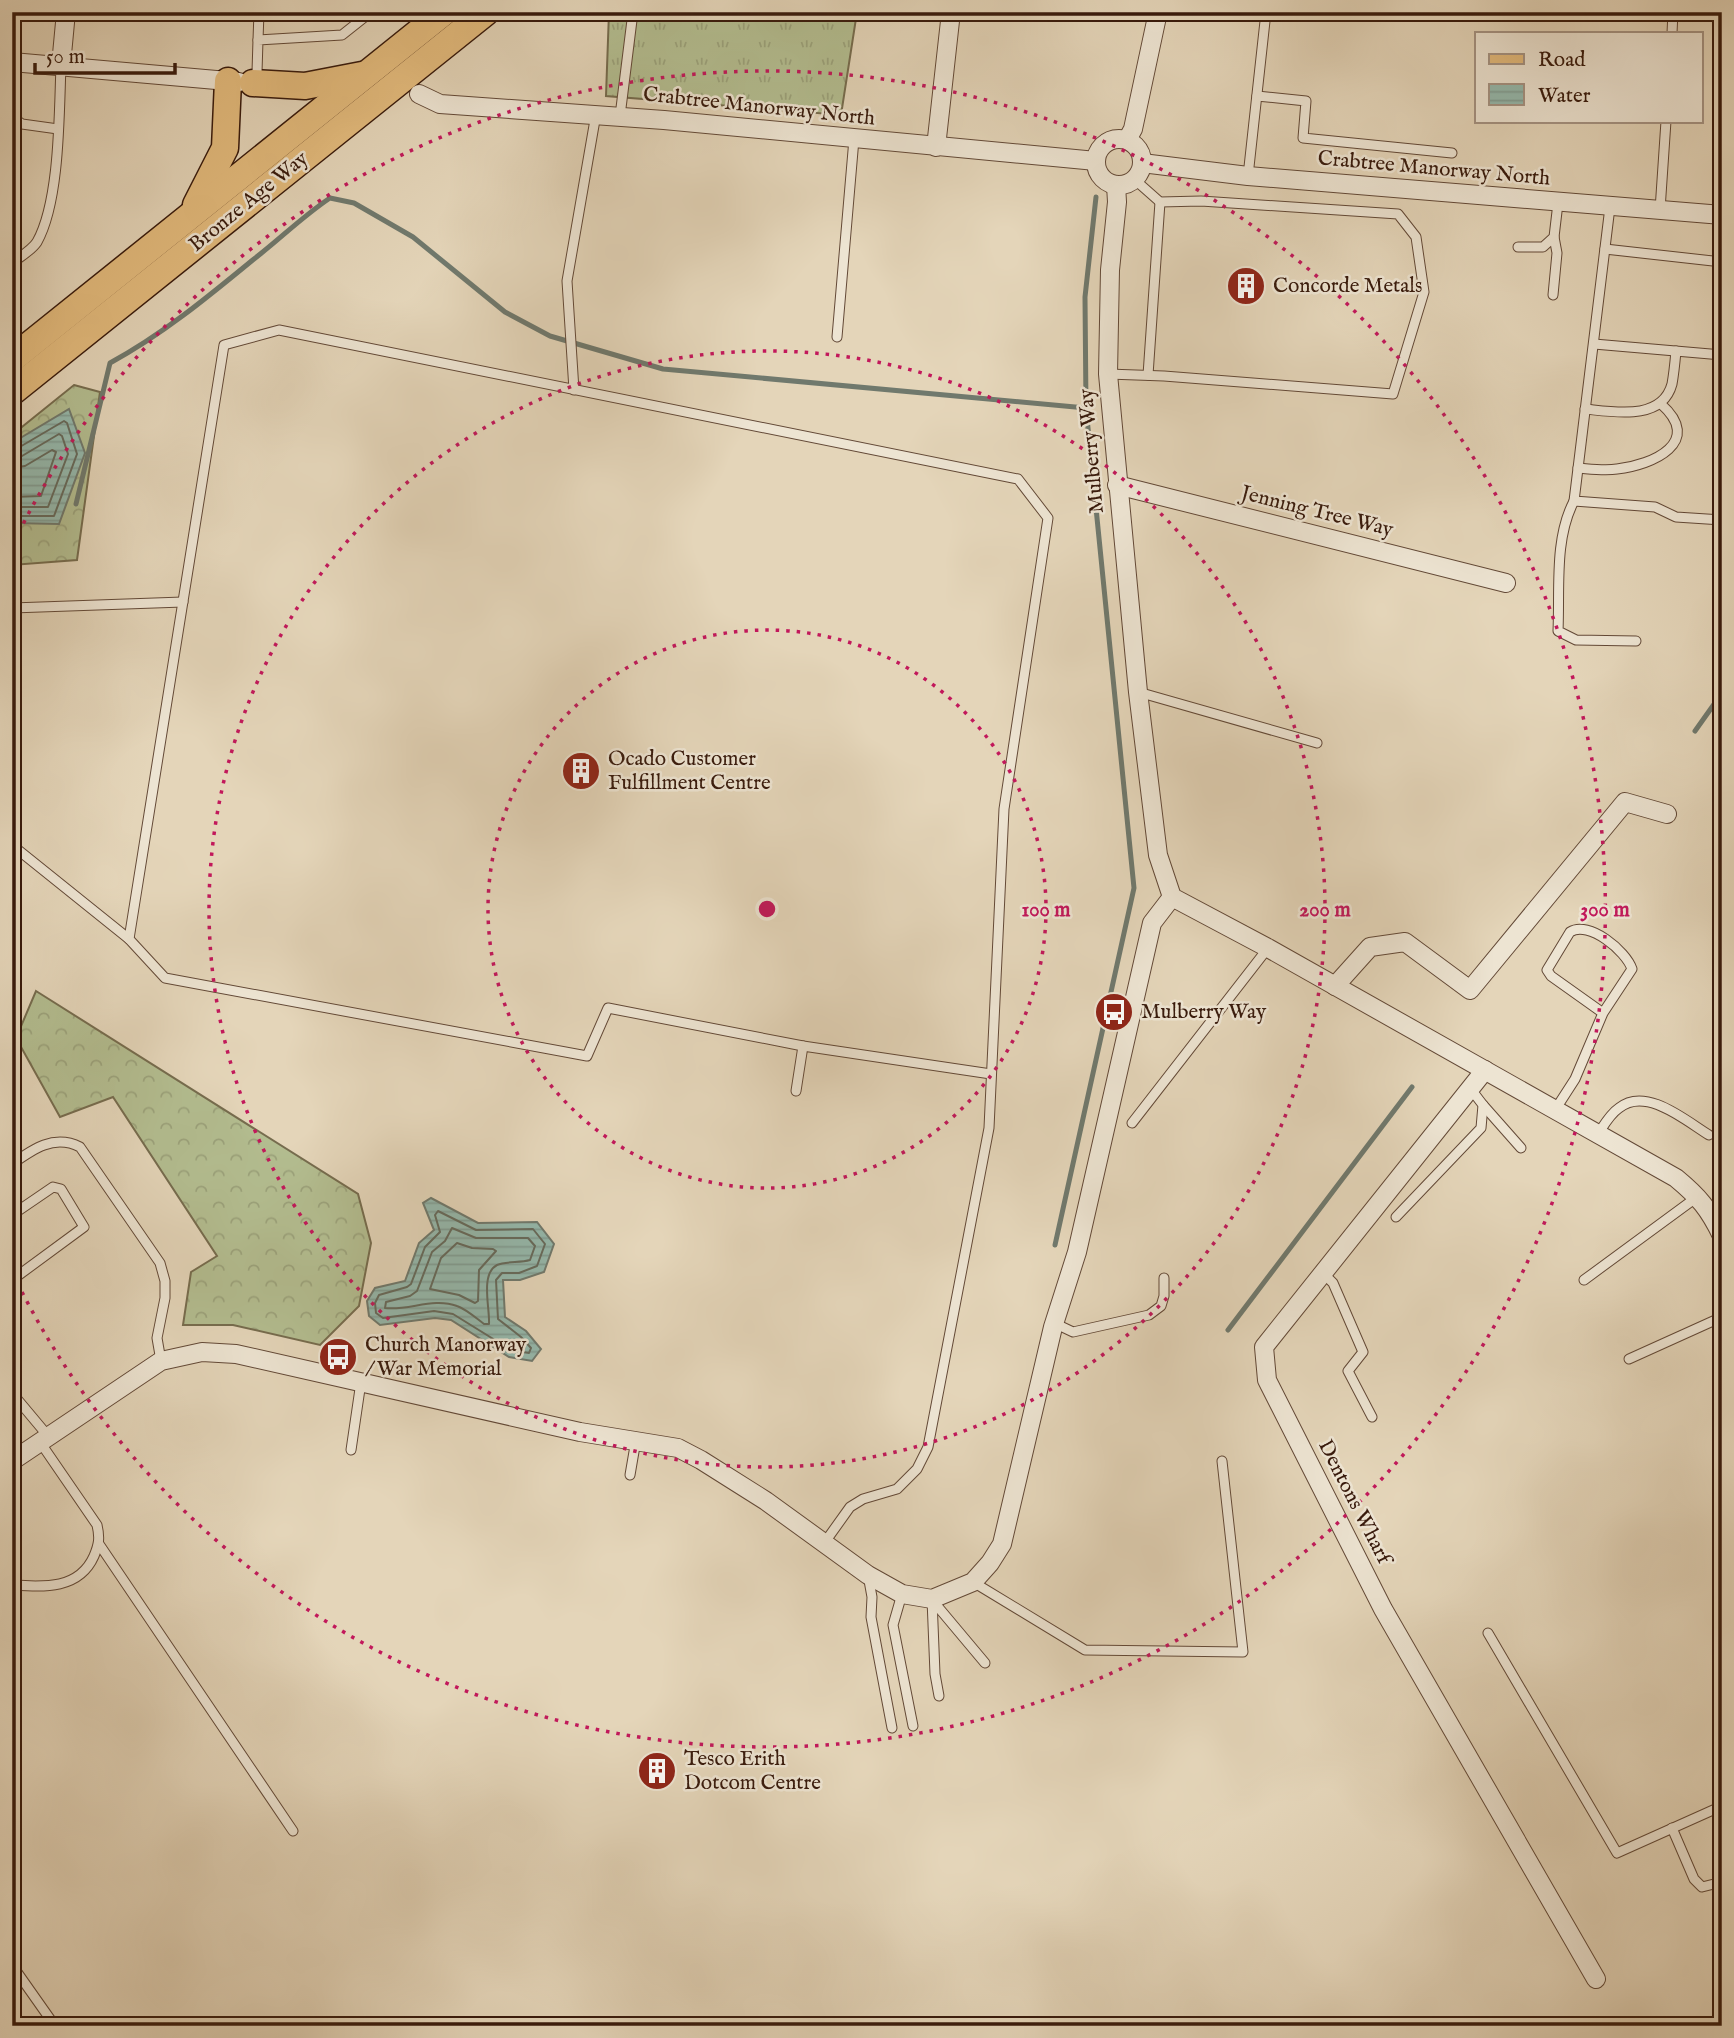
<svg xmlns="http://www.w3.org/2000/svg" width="1734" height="2038" font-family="'IM FELL English',serif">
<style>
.grass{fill:url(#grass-tufts);stroke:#766c4e;stroke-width:2}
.forest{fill:url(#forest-crowns);stroke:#766c4e;stroke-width:2}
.water{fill:url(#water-rules);stroke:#70796d;stroke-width:2}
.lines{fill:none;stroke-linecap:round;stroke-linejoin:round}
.shore{stroke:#666a5c;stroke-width:2}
.stream{stroke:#70796d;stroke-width:5}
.lane-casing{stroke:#634937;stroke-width:11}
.street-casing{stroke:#634937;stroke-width:20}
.primary-casing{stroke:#381a0c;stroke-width:29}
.lane{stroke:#ede4d2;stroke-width:9}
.street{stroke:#ede4d2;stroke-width:18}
.primary{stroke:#e2ba7c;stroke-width:26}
.ring{fill:none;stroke:#c2185b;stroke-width:3.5;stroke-dasharray:3.5 7}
.labels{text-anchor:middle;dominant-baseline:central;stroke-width:5;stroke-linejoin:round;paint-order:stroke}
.street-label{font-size:21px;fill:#381a0c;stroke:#ede4d2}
.poi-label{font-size:21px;fill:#381a0c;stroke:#ede4d2;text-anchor:start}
.centre{fill:#c2185b;stroke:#ede4d2;stroke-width:3.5}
.ring-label{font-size:21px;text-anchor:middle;font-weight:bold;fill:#c2185b;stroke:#ede4d2;stroke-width:5;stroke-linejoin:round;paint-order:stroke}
</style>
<defs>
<pattern id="grass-tufts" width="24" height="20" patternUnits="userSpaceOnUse" patternTransform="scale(1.75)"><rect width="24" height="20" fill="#b3bd90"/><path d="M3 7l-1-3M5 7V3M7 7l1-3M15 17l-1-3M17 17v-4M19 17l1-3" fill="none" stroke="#9ba27b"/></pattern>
<pattern id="forest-crowns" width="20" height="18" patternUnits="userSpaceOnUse" patternTransform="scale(1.75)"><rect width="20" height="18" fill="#b3bd90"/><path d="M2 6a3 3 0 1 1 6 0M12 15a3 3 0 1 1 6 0" fill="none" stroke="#9ba27b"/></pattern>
<pattern id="water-rules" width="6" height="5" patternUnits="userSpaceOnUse" patternTransform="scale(1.75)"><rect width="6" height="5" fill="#95b9ad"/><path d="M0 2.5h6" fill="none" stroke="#819e94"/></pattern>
</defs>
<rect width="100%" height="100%" fill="#e4d5b9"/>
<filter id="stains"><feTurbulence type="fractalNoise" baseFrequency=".00286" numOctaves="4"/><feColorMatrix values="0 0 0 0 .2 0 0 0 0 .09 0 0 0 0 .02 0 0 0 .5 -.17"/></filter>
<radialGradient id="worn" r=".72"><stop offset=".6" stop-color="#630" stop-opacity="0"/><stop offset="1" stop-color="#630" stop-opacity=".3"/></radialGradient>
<polygon class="grass" points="609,12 857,12 841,115 606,96"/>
<g class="forest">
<polygon points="74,385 100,392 77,560 12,565 12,435"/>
<polygon points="36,991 358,1194 371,1243 359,1306 320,1345 233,1325 183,1325 191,1272 217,1256 113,1097 60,1117 16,1038"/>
</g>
<g class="water">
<polygon points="69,409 85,453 59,524 12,523 12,443"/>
<polygon points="431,1198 478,1223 537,1222 554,1244 544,1272 520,1280 503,1280 505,1317 526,1331 541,1349 532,1361 509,1357 451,1320 435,1318 380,1325 369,1316 367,1301 375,1288 405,1281 419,1243 434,1230 423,1203"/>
</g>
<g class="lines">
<g class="shore">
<polyline points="12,449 18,448 64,421 67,423 77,454 54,516 12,516"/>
<polyline points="12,458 22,456 59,434 62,436 68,454 48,507 12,507"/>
<polyline points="12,468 25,466 52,450 56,452 41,496 12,497"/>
<polygon points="438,1211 476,1230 533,1229 545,1244 537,1266 519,1273 502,1273 496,1280 498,1319 521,1337 531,1348 529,1353 511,1350 453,1314 434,1311 383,1318 376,1313 375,1303 379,1295 407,1287 411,1284 425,1247 440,1232 435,1215"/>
<path d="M452 1228 476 1238H528L535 1246 530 1260C520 1263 506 1261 497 1265 480 1274 490 1308 489 1324H484C476 1318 466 1309 457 1306 433 1297 409 1311 385 1308L386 1302 410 1296 417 1291 432 1252 445 1241Z"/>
<polygon points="457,1243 472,1248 493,1249 496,1251 479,1270 478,1301 475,1303 459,1295 430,1289 441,1258"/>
</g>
<g class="stream">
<path d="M76 504 110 363C162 335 209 296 254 259 280 239 303 216 330 198L354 203 413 237 505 312 550 336 663 369 1086 408"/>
<polyline points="1695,731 1722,693"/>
<polyline points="1055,1245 1134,888 1086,408 1085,297 1096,197"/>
<polyline points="1228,1330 1412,1087"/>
</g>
<defs>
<g id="lane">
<polyline points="1672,33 1673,12"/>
<polyline points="258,40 259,12"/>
<polyline points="253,82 257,72 258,40 342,35 371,12"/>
<polyline points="1257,96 1306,101 1303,138 1452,153"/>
<polyline points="620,116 633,12"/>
<polyline points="12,117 22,124 58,129"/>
<polyline points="1248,176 1266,12"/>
<polyline points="1610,207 1574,501 1655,507 1676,517 1722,520"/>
<polyline points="1660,210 1666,121"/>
<polyline points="1518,247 1543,247 1554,237 1558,203"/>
<polyline points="1605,249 1722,262"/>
<path d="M12 263C20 257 32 250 37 242 60 201 59 114 61 65"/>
<polyline points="1553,295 1557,253 1554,237"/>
<polyline points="837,337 854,139"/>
<polyline points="1594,344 1722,355"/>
<polyline points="1108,374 1164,376 1393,394 1424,292 1416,237 1398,214 1201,201 1160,202 1134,179"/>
<polyline points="1148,375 1160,202"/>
<polyline points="574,390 567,281 596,114"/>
<path d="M1585 409C1615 412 1662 421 1672 384 1674 373 1675 362 1676 351"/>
<path d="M1578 468C1591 469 1605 471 1617 469 1653 465 1704 442 1661 404"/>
<path d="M1574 501C1554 539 1560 589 1558 631L1576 640 1636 641"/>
<polyline points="12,608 183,602"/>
<polyline points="1138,692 1317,743"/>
<polyline points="12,845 129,939"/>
<polyline points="803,1046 608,1008 587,1056 165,978 129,939 224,345 279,330 1018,479 1048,518 1004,809 989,1128 928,1447 917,1469 897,1489 863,1499 850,1507 825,1542"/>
<polyline points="796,1091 803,1046 991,1074"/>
<polyline points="1483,1105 1521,1148"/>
<path d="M1555 1110 1575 1079 1603 1013 1632 969C1626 951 1589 920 1570 932L1547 970 1551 976 1603 1013"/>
<polyline points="1132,1123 1268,948"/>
<path d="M1598 1134C1604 1125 1610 1114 1619 1108 1646 1086 1686 1121 1709 1135"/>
<path d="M12 1164C33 1149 54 1134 80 1147L160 1263 165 1281V1298L157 1338 161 1361"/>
<polyline points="12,1215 53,1187 61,1189 84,1227 12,1280"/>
<polyline points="1396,1217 1481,1128 1483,1105 1470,1088"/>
<polyline points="1323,1273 1333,1283 1363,1352 1348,1371 1372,1417"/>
<polyline points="1584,1280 1697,1197"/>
<polyline points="1054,1323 1073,1332 1149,1315 1161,1306 1164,1296 1164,1278"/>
<polyline points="1629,1359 1722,1317"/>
<polyline points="12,1393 48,1436"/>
<polyline points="351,1450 361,1382"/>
<polyline points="630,1475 636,1440"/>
<polyline points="99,1544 293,1831"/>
<polyline points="868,1575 872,1597 871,1617 892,1728"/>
<polyline points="973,1582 1085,1650 1243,1652 1222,1461"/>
<path d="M12 1585C43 1587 79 1590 94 1556 99 1544 100 1538 97 1525L40 1442"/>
<polyline points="902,1594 893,1625 913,1726"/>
<polyline points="932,1599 935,1674 939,1696"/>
<polyline points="933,1601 985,1663"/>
<polyline points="1488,1633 1617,1853 1722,1806"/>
<polyline points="1672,1828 1694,1879 1702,1887 1722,1882"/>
<polyline points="12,1965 55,2026"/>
</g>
<g id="street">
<polyline points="12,62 239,82"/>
<polyline points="61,65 66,12"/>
<polyline points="419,94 440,104 664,120 1096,161"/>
<circle cx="1119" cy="162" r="23"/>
<polyline points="1127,140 1133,129 1158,12"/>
<polyline points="936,147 951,12"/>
<polyline points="1142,163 1248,176 1722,215"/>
<path d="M1116 185 1117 202 1110 270 1108 374 1138 692 1158 855 1172 897 1268 948 1676 1178C1699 1197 1709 1209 1722 1236"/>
<polyline points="1117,485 1506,583"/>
<polyline points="1335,986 1370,947 1405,942 1470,990 1625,802 1667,814"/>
<polyline points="1485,1070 1264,1347 1267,1380 1383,1609 1596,1979"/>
<polyline points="12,1461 161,1361 202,1352 236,1354 580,1432 678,1448 701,1460 766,1501 868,1575 902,1594 932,1599 973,1582 990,1563 1002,1544 1053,1327 1077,1252 1152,923 1172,897"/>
</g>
<g id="primary">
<polyline points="253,83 305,86 362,75"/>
<polyline points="196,205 225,148 228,81"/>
<polyline points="12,359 444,12"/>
<polyline points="12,392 486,12"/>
</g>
</defs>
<use href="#lane" class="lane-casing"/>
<use href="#street" class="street-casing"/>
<use href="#primary" class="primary-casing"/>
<use href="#lane" class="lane"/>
<use href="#street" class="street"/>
<use href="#primary" class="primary"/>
</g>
<g class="ring">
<circle cx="767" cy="909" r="279"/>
<circle cx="767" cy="909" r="558"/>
<path d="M14 542A838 838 0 1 1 14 1276"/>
</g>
<defs>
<symbol id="building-disc" viewBox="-11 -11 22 22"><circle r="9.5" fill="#8f2418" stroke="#ede4d2"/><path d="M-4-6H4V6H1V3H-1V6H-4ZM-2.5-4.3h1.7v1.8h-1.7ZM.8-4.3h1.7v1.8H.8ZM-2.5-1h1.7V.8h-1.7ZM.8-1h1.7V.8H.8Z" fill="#fff"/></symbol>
<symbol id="bus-disc" viewBox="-11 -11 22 22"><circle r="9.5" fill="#8f2418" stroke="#ede4d2"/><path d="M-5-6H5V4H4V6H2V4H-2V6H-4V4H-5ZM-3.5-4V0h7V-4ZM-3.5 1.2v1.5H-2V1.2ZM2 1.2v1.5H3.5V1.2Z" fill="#fff"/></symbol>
</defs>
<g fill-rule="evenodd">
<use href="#building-disc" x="1224" y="264" width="44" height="44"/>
<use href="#building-disc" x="559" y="749" width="44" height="44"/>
<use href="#bus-disc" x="1092" y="990" width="44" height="44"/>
<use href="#bus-disc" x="316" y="1335" width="44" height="44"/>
<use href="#building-disc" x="635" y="1749" width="44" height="44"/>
</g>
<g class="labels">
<g class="street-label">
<text transform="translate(759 107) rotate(6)">Crabtree Manorway North</text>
<text transform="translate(1434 169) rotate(5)">Crabtree Manorway North</text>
<text transform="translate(249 202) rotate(-39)">Bronze Age Way</text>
<text transform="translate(1092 451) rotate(-95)">Mulberry Way</text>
<text transform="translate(1317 512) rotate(14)">Jenning Tree Way</text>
<text transform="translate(1354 1502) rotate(63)">Dentons Wharf</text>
</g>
<g class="poi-label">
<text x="1273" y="286">Concorde Metals</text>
<text x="608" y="759">Ocado Customer<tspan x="608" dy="24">Fulfillment Centre</tspan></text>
<text x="1141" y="1012">Mulberry Way</text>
<text x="365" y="1345">Church Manorway<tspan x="365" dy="24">/ War Memorial</tspan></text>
<text x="684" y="1759">Tesco Erith<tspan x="684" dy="24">Dotcom Centre</tspan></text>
</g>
</g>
<circle cx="767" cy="909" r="10" class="centre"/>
<g class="ring-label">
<text x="1046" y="916">100 m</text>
<text x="1325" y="916">200 m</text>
<text x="1605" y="916">300 m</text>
</g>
<rect width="1734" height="2038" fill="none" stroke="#e4d5b9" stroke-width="42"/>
<rect x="14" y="14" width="1706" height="2010" fill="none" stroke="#381a0c" stroke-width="3.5"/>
<rect x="21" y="21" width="1692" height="1996" fill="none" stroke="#381a0c" stroke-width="2"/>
<rect x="1475" y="32" width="228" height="91" fill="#ede4d2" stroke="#a59383" stroke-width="2"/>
<rect x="1489" y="54" width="35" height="10" fill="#e2ba7c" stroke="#a59383" stroke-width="2"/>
<text x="1538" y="66" font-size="21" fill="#381a0c">Road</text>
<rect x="1489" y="84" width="35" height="21" fill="url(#water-rules)" stroke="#a59383" stroke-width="2"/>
<text x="1538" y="102" font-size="21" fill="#381a0c">Water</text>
<path d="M35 63v10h140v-10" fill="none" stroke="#381a0c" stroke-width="3.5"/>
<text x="46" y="63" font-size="21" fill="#381a0c" stroke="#ede4d2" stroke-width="5" paint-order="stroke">50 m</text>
<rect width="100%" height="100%" filter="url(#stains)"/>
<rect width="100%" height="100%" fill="url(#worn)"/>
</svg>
